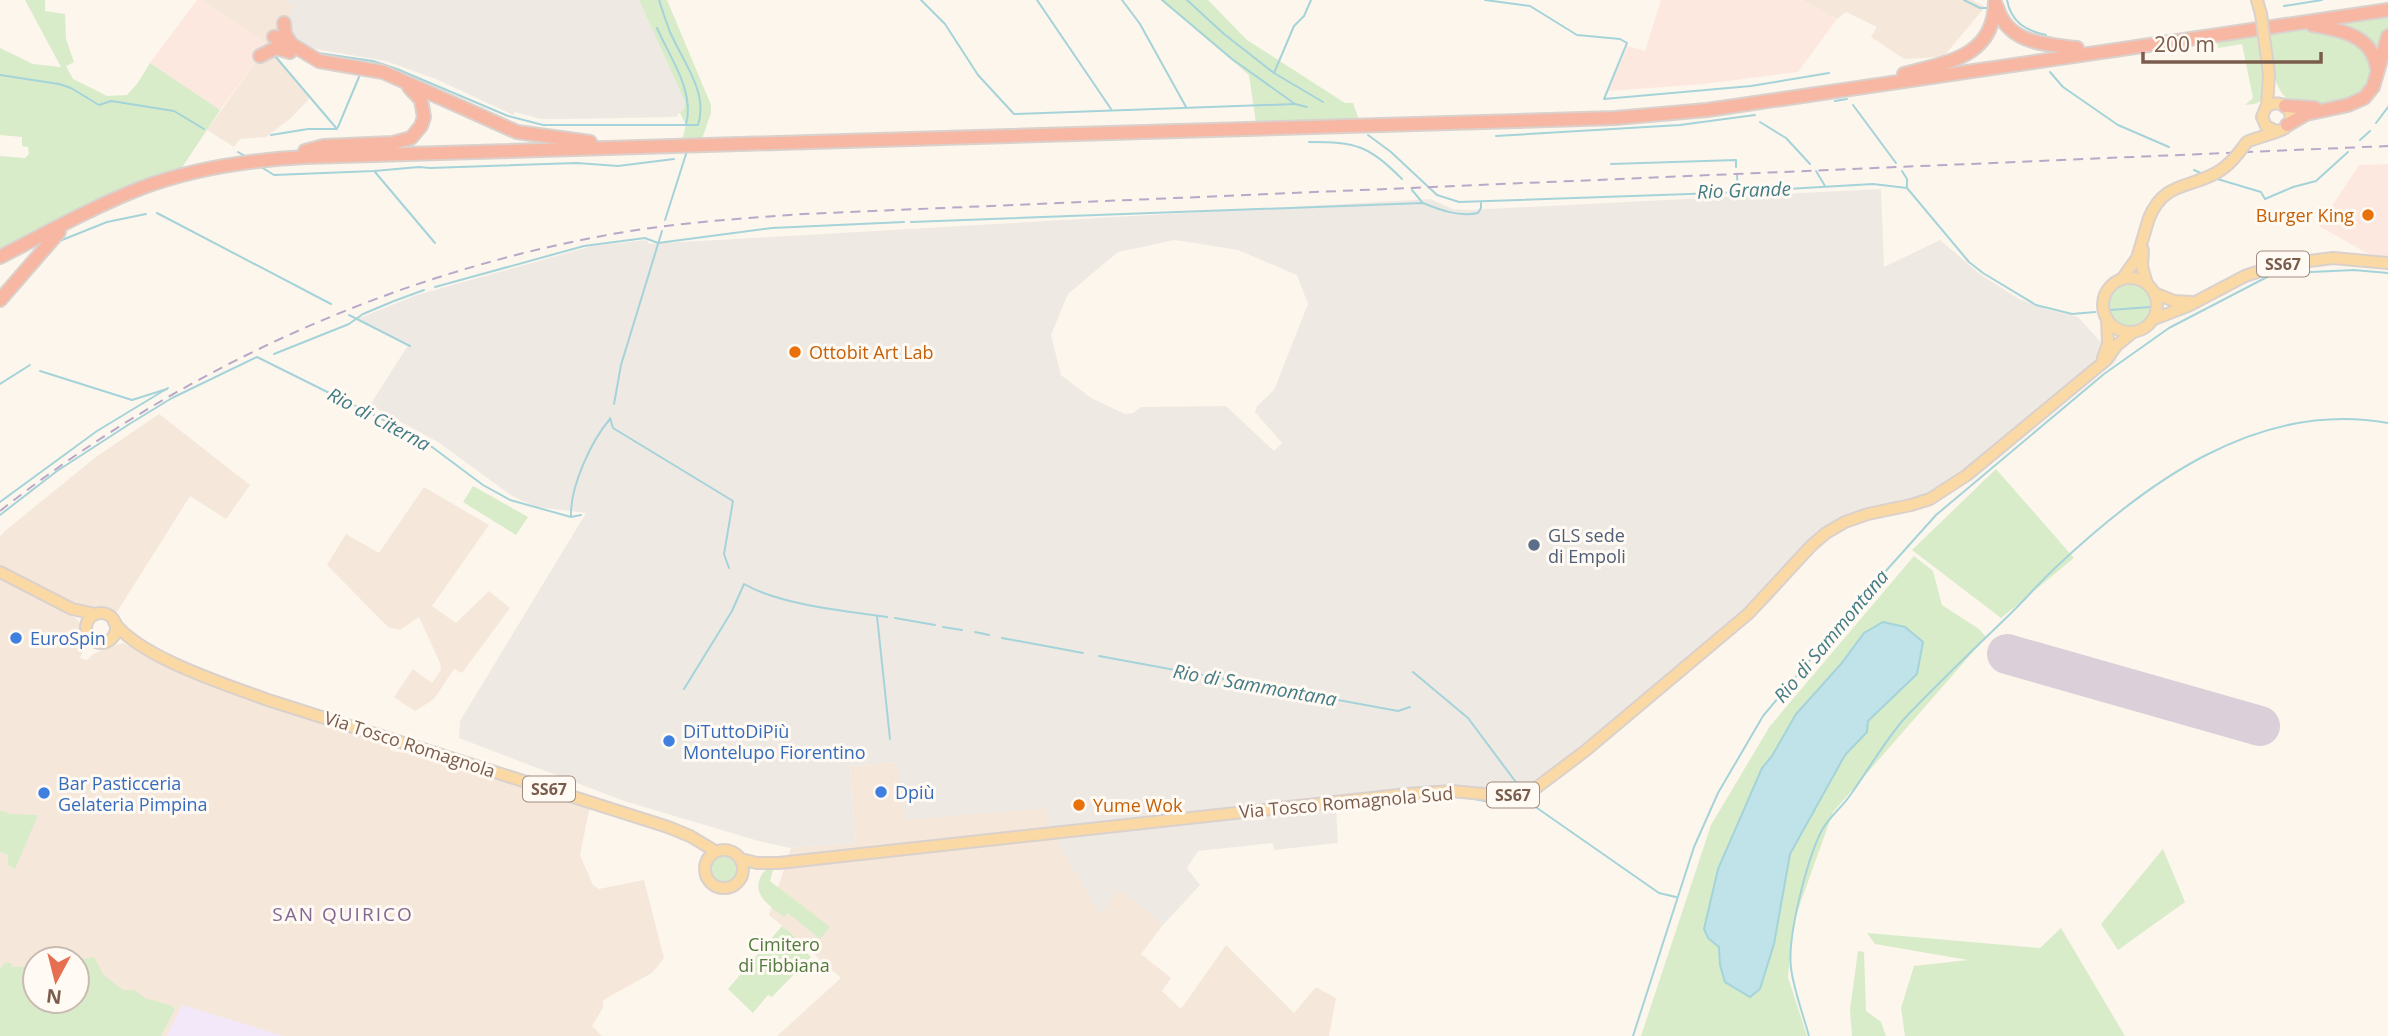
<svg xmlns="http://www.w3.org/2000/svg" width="2388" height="1036" font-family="'Open Sans',sans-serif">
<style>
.residential{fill:#f5e8da;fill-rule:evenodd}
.commercial{fill:#fde8e0}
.industrial{fill:#efe9e4;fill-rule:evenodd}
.education{fill:#f3e8fa}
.green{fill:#d8ecc9}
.water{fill:#bfe3e8;stroke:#a5d3da;stroke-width:2}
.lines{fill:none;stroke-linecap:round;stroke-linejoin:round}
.stream{stroke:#a5d3da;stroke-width:2}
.runway{stroke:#dbcfda;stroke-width:40}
.major-casing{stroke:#dad1cd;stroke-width:14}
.highway-casing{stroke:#dad1cd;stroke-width:16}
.major{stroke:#fbd9a5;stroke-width:10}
.highway{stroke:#f7b7a3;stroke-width:12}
.rail{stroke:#b9a8c9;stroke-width:2;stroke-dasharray:10 7;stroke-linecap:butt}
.major-bridge-casing{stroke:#dad1cd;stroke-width:14;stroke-linecap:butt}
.major-bridge{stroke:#fbd9a5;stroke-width:10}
.food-dot{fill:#e8710a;stroke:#fffaf3;stroke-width:2.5}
.service-dot{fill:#5c6f8a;stroke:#fffaf3;stroke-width:2.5}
.shop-dot{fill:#3f7fe0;stroke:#fffaf3;stroke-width:2.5}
.labels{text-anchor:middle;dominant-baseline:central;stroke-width:6;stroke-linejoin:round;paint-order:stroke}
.shield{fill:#fffaf3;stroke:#a28b7f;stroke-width:2}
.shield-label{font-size:16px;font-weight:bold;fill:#7a5c4d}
.food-label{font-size:18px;fill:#c56008;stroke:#fffaf3;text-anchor:start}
.service-label{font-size:18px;fill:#4e5e75;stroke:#fffaf3;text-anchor:start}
.shop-label{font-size:18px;fill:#366cbe;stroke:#fffaf3;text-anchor:start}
.street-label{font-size:18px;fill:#7a5c4d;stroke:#fffaf3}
.park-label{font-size:18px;fill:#537a41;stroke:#fffaf3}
.water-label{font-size:19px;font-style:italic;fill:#437c86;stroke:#fffaf3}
.neighbourhood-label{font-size:19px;letter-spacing:2px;fill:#846695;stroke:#fffaf3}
</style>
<rect width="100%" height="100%" fill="#fdf6ec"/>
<g class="residential">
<polygon points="201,0 284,0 295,7 268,45"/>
<polygon points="1801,0 1972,0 1985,7 1943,57 1904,59 1871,37 1877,27 1846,12 1837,19"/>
<polygon points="265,49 274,55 310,98 291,118 266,137 240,139 234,147 207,130"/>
<polygon points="159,414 250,485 226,519 190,496 110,623 0,567 0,537 5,531 96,457"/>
<polygon points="424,487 489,525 432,606 456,623 489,591 510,608 462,673 454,669 434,699 415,711 394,697 413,669 432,683 441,670 440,663 419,617 400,630 388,627 327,565 346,534 379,553"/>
<path d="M0 577 77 619 81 625 86 642 80 658 87 660 93 654 112 646 123 643 191 677 253 701 378 738 389 745 391 751 407 753 414 751 590 806 580 855 593 885 599 889 644 880 664 958 652 973 603 1000V1008L592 1026 602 1036H0ZM35 959H77V1001H35Z"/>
<polygon points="896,762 906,820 1046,807 1100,914 1120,889 1163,925 1141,954 1171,978 1162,991 1181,1009 1226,945 1294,1013 1316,987 1336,998 1329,1036 777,1036 841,978 819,959 809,948 769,915 791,848 856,843 850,766"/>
</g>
<g class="commercial">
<polygon points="197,0 201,0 268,45 220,110 150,63"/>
<polygon points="1661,0 1801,0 1837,19 1798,72 1704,84 1608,91 1628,46 1645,51"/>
<polygon points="2388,164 2388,258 2367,253 2319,226 2359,165"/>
</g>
<g class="industrial">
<polygon points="284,0 639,0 685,102 684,108 676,117 561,119 541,119 515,112 513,115 436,79 386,61 315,49 304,45 292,36 284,23 295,7"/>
<path d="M1881 189 1884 267 1940 240 1981 275 2019 299 2046 309 2078 317 2117 360 1962 485 1931 503 1865 519 1836 533 1817 548 1769 603 1533 796 1512 801 1452 795 1336 808 1338 843 1274 850 1273 843 1198 851 1187 868 1200 885 1163 925 1120 889 1100 914 1048 827 1046 808 905 820 896 762 850 766 856 843 791 848 762 842 624 801 459 738 460 721 586 513 537 507 512 496 438 442 370 405 409 344 357 319 417 295 592 246 647 240 649 244 1430 199 1453 209 1469 210ZM1175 240 1238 250 1297 275 1308 304 1274 390 1257 406 1255 412 1282 443 1274 451 1226 406 1141 407 1133 413 1125 414 1091 398 1061 375 1051 335 1068 294 1118 252Z"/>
</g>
<polygon class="education" points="182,1005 284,1036 167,1036"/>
<g class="green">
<polygon points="25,0 45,0 45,11 65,14 66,39 74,62 66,66 73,79 107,96 127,95 137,84 150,63 220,110 181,169 128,186 0,249 0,156 25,158 29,154 28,147 22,146 22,137 0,135 0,48 33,64 61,67"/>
<polygon points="639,0 667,0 711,105 711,113 702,139 682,140 686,125 680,113 684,108 685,102"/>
<polygon points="1161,0 1208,0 1247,40 1345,103 1353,103 1359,120 1256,123 1249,75"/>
<polygon points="2388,13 2388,31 2380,52 2327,22"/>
<path d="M2305 28 2355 39 2374 62 2370 82 2361 96 2317 105 2290 102C2271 86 2270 58 2269 35L2257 37C2262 50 2275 96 2257 103 2253 105 2249 104 2245 105L2253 98 2242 44 2218 48 2217 40Z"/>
<circle cx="2130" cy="305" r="22"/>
<polygon points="1996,469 2074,558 2001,618 1912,550"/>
<polygon points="473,486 528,517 516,535 463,502"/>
<polygon points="1914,556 1933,571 1942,605 1979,629 1986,637 1833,812 1794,921 1788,977 1807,1036 1641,1036 1711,825 1770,726"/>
<polygon points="0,810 10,814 38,815 15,869 8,865 8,855 0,852"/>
<polygon points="2163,849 2185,902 2118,950 2101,924"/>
<circle cx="724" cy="869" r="15"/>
<path d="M774 867 770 881 830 927 820 939 788 913 784 917C771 906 751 896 761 876 764 870 768 868 774 867Z"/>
<polygon points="782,926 809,948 806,952 811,957 772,997 768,995 753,1013 728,989"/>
<polygon points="2061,928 2125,1036 1905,1036 1901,1008 1914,966 1968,960 1875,944 1867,933 2040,948"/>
<polygon points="1858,951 1864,952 1866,1011 1881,1022 1886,1036 1852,1036 1850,1009"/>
<polygon points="94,957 103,974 116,985 123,990 135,990 145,998 172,1006 175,1009 161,1036 0,1036 0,970 4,963 11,963 12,967 35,966 35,1001 77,1001 77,960"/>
</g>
<polygon class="water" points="1883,622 1905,627 1923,642 1917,674 1868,721 1867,732 1845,755 1790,854 1774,944 1760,989 1750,997 1725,982 1720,965 1719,947 1708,938 1704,929 1718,869 1762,768 1772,756 1796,714 1841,664 1864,633"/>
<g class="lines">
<g class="stream">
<polyline points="921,0 945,24 978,75 1014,114 1295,104"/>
<polyline points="1037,0 1111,109"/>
<polyline points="1122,0 1140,24 1186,107"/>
<polyline points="1162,0 1232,59 1295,104 1307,107"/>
<polyline points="1187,0 1224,34 1274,73 1323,102"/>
<polyline points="1485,0 1530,6 1577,35 1620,39 1627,43 1604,99 1751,86 1829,73"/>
<polyline points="1964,0 1980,8 1989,8"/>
<path d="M2007 0C2011 22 2026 31 2046 35"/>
<polyline points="2284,6 2322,0"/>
<path d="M657 28C670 58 695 91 686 125"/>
<path d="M318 53 373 61 397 69 508 116 543 125H698C709 93 682 60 670 32 666 21 662 10 659 0"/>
<polyline points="275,56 337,129"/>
<polyline points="2050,72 2063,87 2118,125 2169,147"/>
<polyline points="1274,73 1294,26 1304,16 1311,0"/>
<polyline points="0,75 59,84 71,88 99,105 111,101 174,111 204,129"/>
<polyline points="1835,101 1847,99"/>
<polyline points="1853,105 1896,163"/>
<polyline points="1760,122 1786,138 1810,164"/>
<polyline points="2376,123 2388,107"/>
<polyline points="338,127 359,77"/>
<polyline points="271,135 308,129 336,129"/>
<polyline points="1368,135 1391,152 1437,195 1459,202 1718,193 1873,184 1907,188 1969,262 1983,273 2036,305 2072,314 2095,312"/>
<polyline points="1496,136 1680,125 1755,115"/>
<polyline points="2360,140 2370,131"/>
<path d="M1309 142C1356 142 1368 145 1402 179"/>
<polyline points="238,152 245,156"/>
<polyline points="1611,164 1736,160 1736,167"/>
<polyline points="261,167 274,175 374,171 419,167 430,168 577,163 618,166 674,159"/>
<polyline points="2194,170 2203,174"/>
<polyline points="1816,171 1825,186"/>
<polyline points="1902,171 1907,179 1907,187"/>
<polyline points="375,172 435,243"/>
<polyline points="1737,175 1738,191"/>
<polyline points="2214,178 2261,192 2265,199 2293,187 2316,181 2348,152"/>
<polyline points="1412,190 1422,202"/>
<polyline points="157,213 331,304"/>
<polyline points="665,220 687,151"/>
<path d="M911 222 1423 203C1440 210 1459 217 1478 213L1481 208V203"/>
<polyline points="57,242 107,222 146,214"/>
<polyline points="20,253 26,251"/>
<polyline points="435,287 584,246 645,238 658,243 772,228 904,222"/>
<polyline points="2110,310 2150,307"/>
<polyline points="349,315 410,346"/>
<polyline points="274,354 349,324 363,314 394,301 424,290"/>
<polyline points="40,371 132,400 167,389"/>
<polyline points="0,384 30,365"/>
<polyline points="614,404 621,365 662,231"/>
<polyline points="610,418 613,428 733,501 724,554 729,568"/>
<polyline points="0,502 97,431 168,388"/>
<polyline points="0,515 57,471 131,423 172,398 257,357 420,438 483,485 510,500 571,517 581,515"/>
<path d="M571 516C570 487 591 441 610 419"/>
<polyline points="877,616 890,739"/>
<polyline points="895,618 935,625"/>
<polyline points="943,627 962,630"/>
<polyline points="975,632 989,635"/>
<polyline points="1002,638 1083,653"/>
<polyline points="1099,656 1398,711 1410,707"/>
<polyline points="1413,672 1468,718 1521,789"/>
<path d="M684 689 732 611 744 584C781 605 845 611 887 617"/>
<polyline points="1464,797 1500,804 1527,801 1659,893 1676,897"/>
<polyline points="1337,808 1430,798"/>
<polyline points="1633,1036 1694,847 1718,793 1763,716 1867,592 1936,515 2104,374 2169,328 2269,276 2290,273 2354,270 2388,273"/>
<path d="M1809 1036C1803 1014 1794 991 1791 968 1787 937 1807 860 1821 832 1829 816 1842 808 1851 794 1869 769 1884 742 1904 719 1937 684 1972 651 2006 618 2023 602 2038 584 2055 568 2144 484 2258 399 2388 423"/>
</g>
<polyline class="runway" points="2007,654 2260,726"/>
<defs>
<g id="major">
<polyline points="2257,0 2261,14"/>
<polyline points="2264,37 2269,74 2267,106"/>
<path d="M2247 142C2255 138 2280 132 2285 128 2300 116 2283 95 2266 107L2262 117 2266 126 2276 131"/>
<polyline points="2143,250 2142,266 2147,284"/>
<circle cx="2130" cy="305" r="27"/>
<polyline points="2122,279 2137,258 2149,218"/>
<polyline points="2154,293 2174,301 2191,302"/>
<polyline points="2154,319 2188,306 2245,276 2278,265 2333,258 2388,263"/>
<polyline points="2103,358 2108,344 2107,319"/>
<polyline points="0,572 72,609 95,614"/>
<circle cx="101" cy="628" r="15"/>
<path d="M114 622C139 657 227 685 268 700L668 827 690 836 715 851"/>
<circle cx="724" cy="869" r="19"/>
<polyline points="741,859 757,863 779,863 1408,794 1451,791 1506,796 1522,794 1536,788 1585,751 1748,614 1811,546 1826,533 1845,522 1868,514 1911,505 1930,499 1967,475 2106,360 2117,345 2133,332"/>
</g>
<g id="highway">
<path d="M1997 7C2008 44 2045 44 2077 48"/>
<polyline points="284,23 285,34 290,42"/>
<path d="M2312 25C2340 30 2373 35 2377 69"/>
<polyline points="274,37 281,38 319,61 383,72 517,132 590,142"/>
<polyline points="260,56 276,48 290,52"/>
<path d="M1904 74C1948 62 1994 57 1995 2"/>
<polyline points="2285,106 2315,108"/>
<polyline points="2287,125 2306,114 2348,105 2364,98 2373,87 2388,36"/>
<polyline points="305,151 324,146 393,143 411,138 421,126 424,117 421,100 409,87"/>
<path d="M0 257C46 233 93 207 141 188 194 168 249 160 305 157L1615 118 1707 110 2388 10"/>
<polyline points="0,300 59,232"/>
</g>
</defs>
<use href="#major" class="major-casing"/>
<use href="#highway" class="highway-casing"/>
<use href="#major" class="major"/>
<use href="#highway" class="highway"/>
<path class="rail" d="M0 511C175 373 382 277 602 236 669 223 736 219 803 214L2388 146"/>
<defs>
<g id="major-bridge">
<polyline points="2261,14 2264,37"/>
<path d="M2149 218C2164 182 2187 189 2216 173 2229 166 2238 154 2247 142"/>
</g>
</defs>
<use href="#major-bridge" class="major-bridge-casing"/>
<use href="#major-bridge" class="major-bridge"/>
</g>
<g class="food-dot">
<circle cx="2368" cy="215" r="7"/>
<circle cx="795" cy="352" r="7"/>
<circle cx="1079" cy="805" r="7"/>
</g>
<circle class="service-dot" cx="1534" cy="545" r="7"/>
<g class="shop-dot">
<circle cx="16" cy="638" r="7"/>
<circle cx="669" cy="741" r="7"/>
<circle cx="881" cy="792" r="7"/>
<circle cx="44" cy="793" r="7"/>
</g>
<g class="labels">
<g class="shield">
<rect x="2257" y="251.5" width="52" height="25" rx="5"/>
<rect x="523" y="776.5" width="52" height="25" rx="5"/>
<rect x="1487" y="782.5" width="52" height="25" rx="5"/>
</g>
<g class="shield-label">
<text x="2283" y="264">SS67</text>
<text x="549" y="789">SS67</text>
<text x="1513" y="795">SS67</text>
</g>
<g class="food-label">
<text x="2354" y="215" text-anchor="end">Burger King</text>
<text x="809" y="352">Ottobit Art Lab</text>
<text x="1093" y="805">Yume Wok</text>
</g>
<g class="service-label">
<text x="1548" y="535">GLS sede<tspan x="1548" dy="21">di Empoli</tspan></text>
</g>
<g class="shop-label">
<text x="30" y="638">EuroSpin</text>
<text x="683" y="731">DiTuttoDiPiù<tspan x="683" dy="21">Montelupo Fiorentino</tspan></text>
<text x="58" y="783">Bar Pasticceria<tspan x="58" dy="21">Gelateria Pimpina</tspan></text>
<text x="895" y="792">Dpiù</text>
</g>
<g class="street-label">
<text transform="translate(410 744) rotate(18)">Via Tosco Romagnola</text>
<text transform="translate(1346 802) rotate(-5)">Via Tosco Romagnola Sud</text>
</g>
<g class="park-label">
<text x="784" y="944">Cimitero<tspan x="784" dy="21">di Fibbiana</tspan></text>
</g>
<g class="water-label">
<text transform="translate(1744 190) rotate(-2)">Rio Grande</text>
<text transform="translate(379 419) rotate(28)">Rio di Citerna</text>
<text transform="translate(1831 636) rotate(-50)">Rio di Sammontana</text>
<text transform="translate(1255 685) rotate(10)">Rio di Sammontana</text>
</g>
<g class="neighbourhood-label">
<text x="343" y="914">SAN QUIRICO</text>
</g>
</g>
<g transform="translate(56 980) rotate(187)"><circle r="33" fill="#fffaf3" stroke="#cabbb1" stroke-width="2"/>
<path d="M0-5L12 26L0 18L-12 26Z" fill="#e76f51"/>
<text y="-10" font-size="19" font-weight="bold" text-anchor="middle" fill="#7a5c4d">N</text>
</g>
<path d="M2143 52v10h178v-10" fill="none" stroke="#7a5c4d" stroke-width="3.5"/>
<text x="2154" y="52" font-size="21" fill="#7a5c4d" stroke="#fffaf3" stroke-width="5" paint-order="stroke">200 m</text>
</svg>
